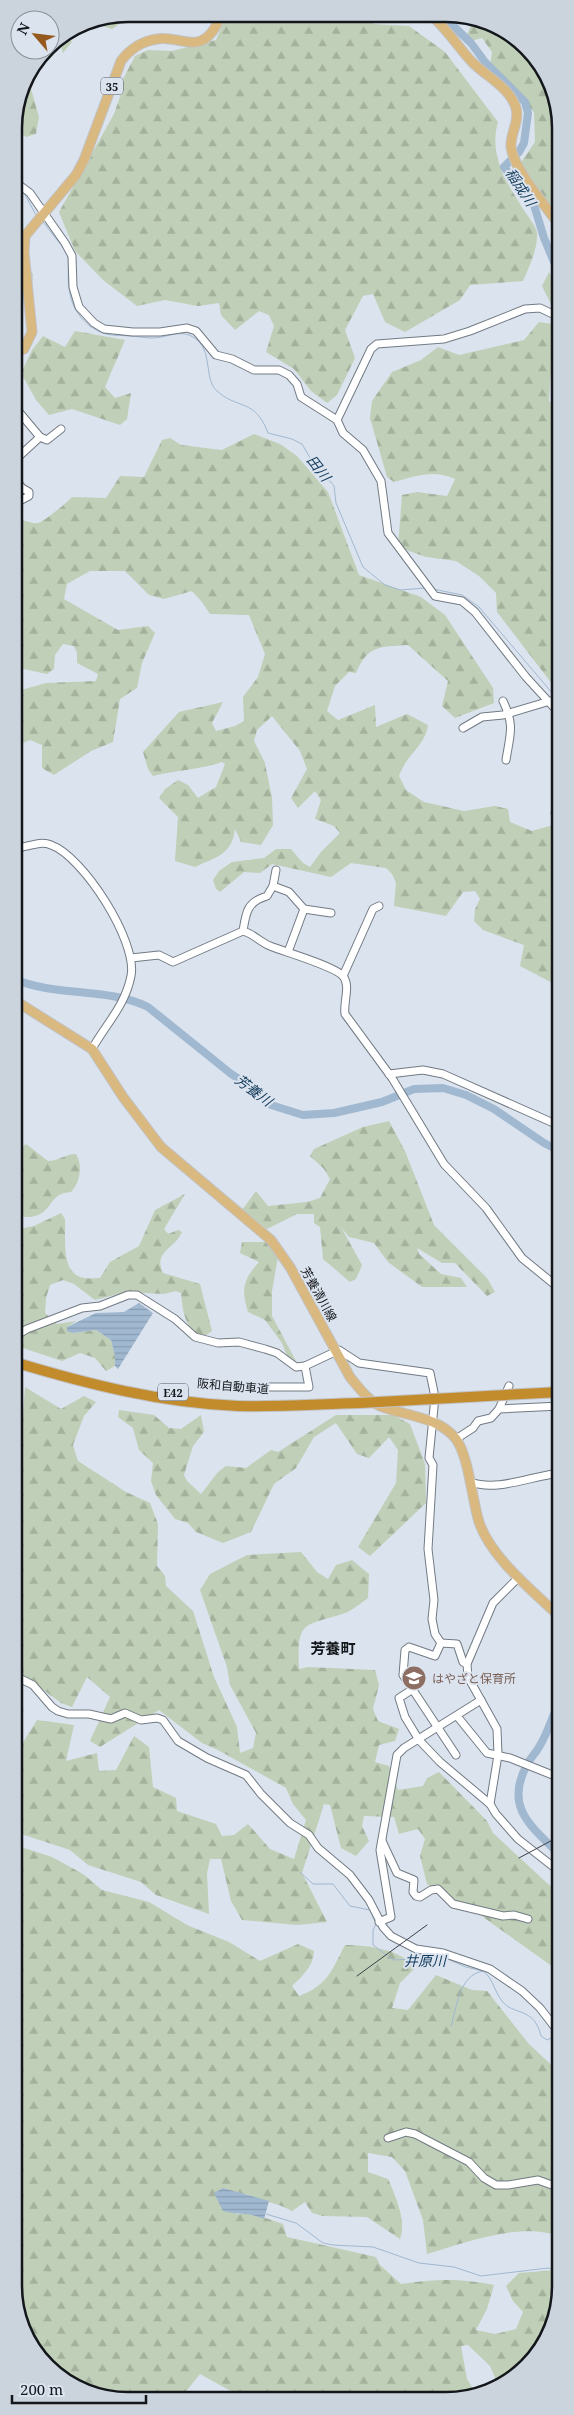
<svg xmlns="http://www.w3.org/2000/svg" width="574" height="2415" font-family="'Noto Serif','Noto Sans JP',serif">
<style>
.forest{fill:url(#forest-firs)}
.water{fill:url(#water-rules)}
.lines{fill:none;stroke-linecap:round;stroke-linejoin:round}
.stream{stroke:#a0b8d0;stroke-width:1}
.river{stroke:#a0b8d0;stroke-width:8}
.minor-casing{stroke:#727a83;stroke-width:9}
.major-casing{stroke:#c2c2c3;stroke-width:11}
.highway-casing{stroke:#c2c2c3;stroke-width:12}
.minor{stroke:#fff;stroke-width:7}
.major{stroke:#dab980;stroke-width:9}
.highway{stroke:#c28b2c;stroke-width:10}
.rail{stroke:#3c4046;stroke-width:1}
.highway-bridge-casing{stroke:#c2c2c3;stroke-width:12;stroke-linecap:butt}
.highway-bridge{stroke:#c28b2c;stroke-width:10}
.labels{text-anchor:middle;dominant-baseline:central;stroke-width:4;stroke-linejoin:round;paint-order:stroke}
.shield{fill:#dbe3ee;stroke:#4f545a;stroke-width:1}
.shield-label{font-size:11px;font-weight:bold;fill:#13161a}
.street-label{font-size:12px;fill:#13161a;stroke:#dbe3ee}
.education-label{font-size:12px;fill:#785e54;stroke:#dbe3ee;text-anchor:start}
.water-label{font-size:14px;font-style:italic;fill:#113a5b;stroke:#dbe3ee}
.quarter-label{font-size:15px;font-weight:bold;fill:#13161a;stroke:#dbe3ee}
.rim{fill:none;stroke:#13161a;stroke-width:2.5}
</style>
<defs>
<pattern id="forest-firs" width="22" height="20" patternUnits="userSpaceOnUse" patternTransform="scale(1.25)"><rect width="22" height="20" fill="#c0cfb7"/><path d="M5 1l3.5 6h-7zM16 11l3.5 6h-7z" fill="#a4b19d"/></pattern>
<pattern id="water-rules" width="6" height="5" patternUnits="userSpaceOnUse" patternTransform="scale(1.25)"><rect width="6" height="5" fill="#a0b8d0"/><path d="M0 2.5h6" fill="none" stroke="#899db2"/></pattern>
</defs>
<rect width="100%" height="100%" fill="#dbe3ee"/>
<g class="forest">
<polygon points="128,14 134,14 112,29 89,22"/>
<path d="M227 14 372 15 374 24 409 26 445 52 498 122C488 156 508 185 525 212 529 218 536 226 537 233 538 249 529 267 523 281L470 285 460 300 405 332 385 322 373 294 363 296 345 330 355 358 337 395 327 403 311 391 294 369 266 352 274 326 269 315 259 311 235 330 221 315 219 303 198 306 165 300 137 306 103 280 75 251 59 212 114 114 121 94 123 79 135 56 148 50 172 51 216 40Z"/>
<polygon points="464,16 468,16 527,48 559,113 559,210 546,204 518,167 535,142 534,112 490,67 492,52 482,38 464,43 471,25"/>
<polygon points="67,34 72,42 63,53 59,40"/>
<polygon points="27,75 39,117 36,134 26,137 14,129 14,121"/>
<polygon points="18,255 33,274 31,290 14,301 14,256"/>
<polygon points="549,272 559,290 559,320 542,286"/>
<path d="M539 322 554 324 549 401 559 409V693L497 612 496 593 479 576 456 561 426 557 398 547 402 495 417 492 447 496 455 479C434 469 416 476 394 482L387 477 370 418 372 401 392 372 421 360 438 347 459 355 524 340Z"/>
<polygon points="75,331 125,340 105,387 115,398 131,393 127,419 120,425 72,409 49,415 36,400 21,373 32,350 43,336 65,347"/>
<path d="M254 434 280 444 297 456 328 492 359 575 421 597 445 615 493 688 494 703 455 718 442 706 448 681 408 645C379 647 368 645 356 673L349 672 335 686 327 711 338 720 375 705 376 727 407 714 428 725C426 745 405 756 399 776L406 790 424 802 464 811 495 806 508 809 510 822 532 831 557 824 559 827 560 987 520 966 524 945 483 930 474 921 475 909 480 899 475 891 463 892 446 916 394 906 396 883 392 874 386 868 351 863 331 877 272 864 260 873 244 872 220 892 216 889 213 880 219 871 232 862 264 858 276 849H291L303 863 310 867 321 852 340 833 334 826 315 819 321 800 315 791 298 808 291 798 307 769 300 751 272 716 257 730 254 741 265 763 272 798 273 825 261 845 241 842 235 829C232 855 216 857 195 867L175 861 178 817 159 798 165 789 178 780 188 785 198 798 216 787 225 764 222 762C199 770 176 770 153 776L148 769 143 752 179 712 223 702 212 723 216 731 235 726 244 721 243 697 258 677 265 654 249 615 210 614 202 602 192 591 164 599 149 595 125 571H90L67 584 64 599 118 630 148 626 155 633 142 663 137 688 120 699 113 742 91 751 54 775 42 768V745L30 740 14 747V692L46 683 96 681 98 674 77 663V653L74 646 63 644 55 655 54 669 47 674 14 667V537L18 519C24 520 32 524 38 523 42 523 69 501 72 497L106 498 120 476 144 477 162 440 170 438 181 445 222 450Z"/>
<polygon points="389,1121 405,1151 434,1225 487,1278 495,1292 487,1296 455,1263 442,1263 417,1248 419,1254 441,1274 461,1278 467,1287 422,1287 388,1262 374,1243 349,1237 341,1227 362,1265 356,1279 350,1282 323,1259 320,1227 314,1223 314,1214 297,1214 267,1229 242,1210 256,1191 268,1206 307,1202 320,1198 330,1179 324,1169 310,1156 314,1149 363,1127"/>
<path d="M26 1144 48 1161C58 1161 66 1154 76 1154 83 1165 80 1183 71 1192 49 1193 53 1211 35 1216 29 1218 21 1216 14 1217V1155Z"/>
<path d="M185 1194 164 1229 168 1234 178 1230 182 1232C174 1250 153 1251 163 1273L200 1284 212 1331 203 1337C184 1328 183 1311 181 1293L176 1291 164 1294 126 1292 95 1300 74 1284 63 1280 50 1285 46 1298 45 1313 57 1324 76 1321 67 1327 73 1333 96 1330 111 1340 115 1356V1366L106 1371 95 1358 80 1353 62 1361 17 1346 23 1339 14 1323 20 1302 14 1297V1230L34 1226 61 1213 65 1219C66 1237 60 1274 84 1278 89 1279 95 1278 100 1278L110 1262 139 1246 155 1210Z"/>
<path d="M242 1242H266L278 1257 272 1291V1316L297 1363 288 1358 282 1343 265 1320 248 1312C241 1289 243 1280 259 1262L240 1253Z"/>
<path d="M25 1387 61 1409 84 1396 96 1402 84 1416 73 1445 78 1461 126 1492 150 1503 158 1524 157 1566 165 1576 166 1586 193 1611 214 1677 237 1727 240 1753 253 1748 256 1733 230 1685 227 1667 200 1590 210 1574 247 1555 301 1552 317 1572 328 1579 336 1565 352 1560 369 1574 368 1598C361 1603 353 1610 345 1613 303 1627 297 1619 299 1669L308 1667 375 1670 379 1685 373 1709 378 1721 399 1729 395 1741 379 1745 375 1762 389 1766 398 1790 423 1786 427 1778 439 1772 487 1821 493 1833 560 1895V1972L476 1912 427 1884 420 1856 425 1839 418 1829 399 1834 394 1817 364 1816 362 1826 369 1841 356 1856 341 1848 330 1805 324 1804 302 1873 327 1922 297 1925 242 1920 231 1901 221 1859H210L207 1873 209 1914 156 1895 141 1882 88 1865 70 1850 15 1832V1763L22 1744 37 1720 74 1725 66 1761 97 1753 99 1771 116 1770 134 1736 149 1747 153 1787 176 1798 177 1811 216 1824 222 1836 234 1835 248 1824 270 1849 294 1859 306 1820 293 1804 286 1788 218 1750 202 1743 159 1710 100 1747 90 1741 110 1697 87 1677 72 1707 61 1703 15 1669 14 1462 20 1452Z"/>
<polygon points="119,1410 154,1415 169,1428 181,1429 201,1415 204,1432 193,1446 184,1475 187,1481 201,1494 218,1472 226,1466 246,1468 271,1450 278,1452 336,1415 393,1415 410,1424 425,1464 426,1503 370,1556 358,1547 396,1483 398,1450 389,1437 369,1458 357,1454 336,1423 314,1437 296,1468 274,1484 251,1532 223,1543 196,1532 188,1523 175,1519 156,1495 151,1481 153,1463 139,1450 133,1428 118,1417"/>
<polygon points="15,1706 24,1710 15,1728"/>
<path d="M15 1845 52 1857 83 1874 102 1890 149 1902 187 1925 229 1942 260 1961 298 1944 314 1951C313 1967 303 1975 292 1986L299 1996C327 1986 332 1970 345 1945 367 1945 401 1949 415 1968L400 1983 392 2008 408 2010 436 1975 472 1990 487 1991 529 2044 560 2073V2237C522 2221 465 2243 427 2254L423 2220 405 2171 392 2157 368 2153V2172L388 2179C395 2195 407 2221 400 2239L367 2217 323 2216 312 2213 305 2202 292 2211C277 2202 262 2202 247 2194L236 2214 251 2213 283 2224 287 2237 376 2257 380 2265 401 2284C435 2279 460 2278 494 2285L487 2309 476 2330 495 2334 516 2329 523 2312 513 2301 506 2286 519 2273 556 2270 560 2273V2294L532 2362 499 2387 490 2366 468 2345 461 2346 467 2379 477 2395 461 2400 245 2399 200 2374 180 2399H106L42 2362 15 2302Z"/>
</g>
<g class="water">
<polygon points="139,1303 153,1313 118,1369 115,1366 115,1356 111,1340 96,1330 73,1333 67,1331 67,1327 96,1313 124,1312"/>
<path d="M223 2188 269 2201 264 2219C250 2212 238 2215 223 2211L214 2193Z"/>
</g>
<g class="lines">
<g class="stream">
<polyline points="14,171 25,186"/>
<polyline points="24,193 36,215"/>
<polyline points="43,222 65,250"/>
<path d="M68 256C69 268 67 281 70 294 73 311 86 327 103 333 111 336 121 335 129 336 137 336 145 338 152 338 166 338 180 329 193 337 214 349 203 379 217 391 238 410 255 398 268 433L292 439 302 444 319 473 331 482 334 486 336 503 363 567 385 585 400 590 426 588"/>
<polyline points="433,589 462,595 479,607 559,701"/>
<polyline points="300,1872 313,1884 333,1884 350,1906 370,1910 376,1924 373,1930 373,1945 393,1960 445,1958 466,1967 483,1971"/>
<path d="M451 2026C457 2007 459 1975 483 1971 493 1978 494 1991 502 2001 513 2016 534 2006 541 2036L547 2040 558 2035"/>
<polyline points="266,2214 296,2223 323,2243 333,2245 373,2247 419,2263 454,2267 481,2276 548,2268 560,2271"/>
</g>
<g class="river">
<polyline points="443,16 471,43 485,62 525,102 528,113 524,143 519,152 504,167 534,205 544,238 559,274"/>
<path d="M14 979C56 997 107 987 148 1007L230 1073 259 1093 271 1105 303 1115 334 1113 382 1102 414 1089 443 1088 466 1095 494 1109 544 1143 560 1151"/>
<path d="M560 1701C552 1716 548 1733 539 1747 536 1753 531 1757 528 1763 503 1807 531 1826 560 1855"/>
</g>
<defs>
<g id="minor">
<polyline points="14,181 30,193 65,243 72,256 73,287 79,307 94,323 104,329 133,332 160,332 187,328 196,331 216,355 232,359 254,370 279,370 289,375 297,384 301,397 337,420 343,433 363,450 381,481 388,533 435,596 462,601 475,612 526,677 559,713"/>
<polyline points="14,406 40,437 14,461"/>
<polyline points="337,420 371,349 377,344 444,339 470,331 525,309 540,308 559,317"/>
<polyline points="14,425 23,417"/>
<polyline points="40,437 47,440 61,429"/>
<polyline points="14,477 22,488 29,492 29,496 14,504"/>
<path d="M503 701C515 726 510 734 506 760"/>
<polyline points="463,728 482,717 503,715 550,701"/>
<polyline points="559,803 555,813 559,817"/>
<path d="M14 848C27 848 39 840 51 845 83 856 138 942 131 976 125 1006 106 1024 92 1049"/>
<polyline points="273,886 276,870"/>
<polyline points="304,909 331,913"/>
<path d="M243 931C246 912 247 902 267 896L273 886 289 892 304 909 288 952"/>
<path d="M131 958 159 955 173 962 243 931C254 934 260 942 270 946 285 952 334 966 343 976 351 986 343 1002 345 1014L392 1078 444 1164 486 1208 522 1258 560 1289"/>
<polyline points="14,973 18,962"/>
<polyline points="343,976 373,909 379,906"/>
<polyline points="389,1074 423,1070 443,1074 560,1126"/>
<polyline points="14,1337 27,1329 82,1308 100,1306 128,1295 137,1295 175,1319 195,1337 218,1343 239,1342 265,1349 277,1353 296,1367 305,1366 339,1350 359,1363 430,1373 435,1397 429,1458 433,1465 428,1549 434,1600 432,1619 435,1634 441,1643 435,1656 409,1647 405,1650 403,1675 456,1755"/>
<polyline points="253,1387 309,1387 305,1366"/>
<polyline points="499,1409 560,1406"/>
<polyline points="456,1439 473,1428 478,1421 491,1418 499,1409 509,1386"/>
<path d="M470 1482C498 1492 531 1476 560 1473"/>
<polyline points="441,1643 457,1644 463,1662 467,1664"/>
<polyline points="15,1676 33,1685 52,1707 58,1711 68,1714 89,1714 111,1719 125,1713 141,1720 157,1718 163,1720 178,1741 207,1758 246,1775 261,1794 290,1823 309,1835 318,1848 350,1875 369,1900 383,1927 391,1936 416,1949 443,1953 490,1969 522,1991 540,2008 560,2034"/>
<polyline points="413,1689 399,1698 405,1717 419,1740 440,1762 490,1804 496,1814 518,1839 560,1872"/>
<polyline points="457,1716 487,1753 510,1758 560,1778"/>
<polyline points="490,1804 498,1755 497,1729 468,1677 467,1664 493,1603 519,1577"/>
<polyline points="382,1841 397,1873 414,1880 413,1892 416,1896 420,1897 431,1890 438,1889 453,1904 503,1916 514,1915 528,1919"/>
<polyline points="379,1922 391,1917 380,1850 397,1755 404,1748 481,1700"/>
<polyline points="388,2138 406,2132 415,2134 469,2162 484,2178 496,2185 508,2185 538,2180 560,2188"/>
</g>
<g id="major">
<path d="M432 16C447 29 458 47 472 62 486 76 508 87 515 105 521 120 510 133 511 147 514 170 546 206 559 225"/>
<path d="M14 353 24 349 32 332 24 252 25 236 76 175 84 160 121 61C129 50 142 41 157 39 177 35 196 53 212 32 216 27 219 21 219 14"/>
<path d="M14 1000 92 1049 123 1097 161 1147 271 1240 290 1267 350 1377C359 1388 368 1400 380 1406 404 1416 438 1416 456 1439 469 1457 472 1500 479 1522 491 1558 533 1591 560 1617"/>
</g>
<path id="highway" d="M14 1362C87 1384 162 1403 238 1406 279 1407 319 1404 360 1403"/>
</defs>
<use href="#minor" class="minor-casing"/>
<use href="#major" class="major-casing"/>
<use href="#highway" class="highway-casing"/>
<use href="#minor" class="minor"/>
<use href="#major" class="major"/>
<use href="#highway" class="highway"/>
<g class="rail">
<polyline points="519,1858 560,1836"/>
<polyline points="357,1976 427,1925"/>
</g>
<defs>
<polyline id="highway-bridge" points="360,1403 560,1392"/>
</defs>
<use href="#highway-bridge" class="highway-bridge-casing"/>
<use href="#highway-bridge" class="highway-bridge"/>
</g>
<defs>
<symbol id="school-disc" viewBox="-11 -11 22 22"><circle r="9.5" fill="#8d6e63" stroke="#dbe3ee"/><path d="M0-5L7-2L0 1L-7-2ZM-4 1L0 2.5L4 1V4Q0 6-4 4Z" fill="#fff"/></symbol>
</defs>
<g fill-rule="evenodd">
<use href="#school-disc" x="400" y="1664" width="28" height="28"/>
</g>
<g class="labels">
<g class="shield">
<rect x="101" y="77.5" width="22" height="17" rx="4"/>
<rect x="158" y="1383.5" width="30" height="17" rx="4"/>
</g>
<g class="shield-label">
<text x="112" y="86">35</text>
<text x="173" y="1392">E42</text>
</g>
<g class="street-label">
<text transform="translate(319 1294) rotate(61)">芳養清川線</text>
<text transform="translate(233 1386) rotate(5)">阪和自動車道</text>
</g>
<g class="education-label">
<text x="432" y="1678">はやざと保育所</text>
</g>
<g class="water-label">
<text transform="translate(521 187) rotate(57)">稲成川</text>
<text transform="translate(319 468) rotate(52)">田川</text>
<text transform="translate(254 1090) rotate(37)">芳養川</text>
<text x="425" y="1960">井原川</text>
</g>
<g class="quarter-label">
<text x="333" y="1648">芳養町</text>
</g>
</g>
<path d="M0 0H574V2415H0ZM128 22H446A106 106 0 0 1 552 128V2286A106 106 0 0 1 446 2392H128A106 106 0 0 1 22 2286V128A106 106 0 0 1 128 22Z" fill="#cbd3dd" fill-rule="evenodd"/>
<path class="rim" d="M128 22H446A106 106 0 0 1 552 128V2286A106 106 0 0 1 446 2392H128A106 106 0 0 1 22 2286V128A106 106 0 0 1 128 22Z"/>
<g transform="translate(35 35) rotate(298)"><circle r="24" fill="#dbe3ee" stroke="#8b9199"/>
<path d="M0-4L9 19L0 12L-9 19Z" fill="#95581d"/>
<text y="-8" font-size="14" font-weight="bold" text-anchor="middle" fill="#13161a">N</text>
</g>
<path d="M12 2395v8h134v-8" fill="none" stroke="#13161a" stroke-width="2.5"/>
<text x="20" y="2395" font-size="15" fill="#13161a" stroke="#dbe3ee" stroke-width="4" paint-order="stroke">200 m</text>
</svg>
